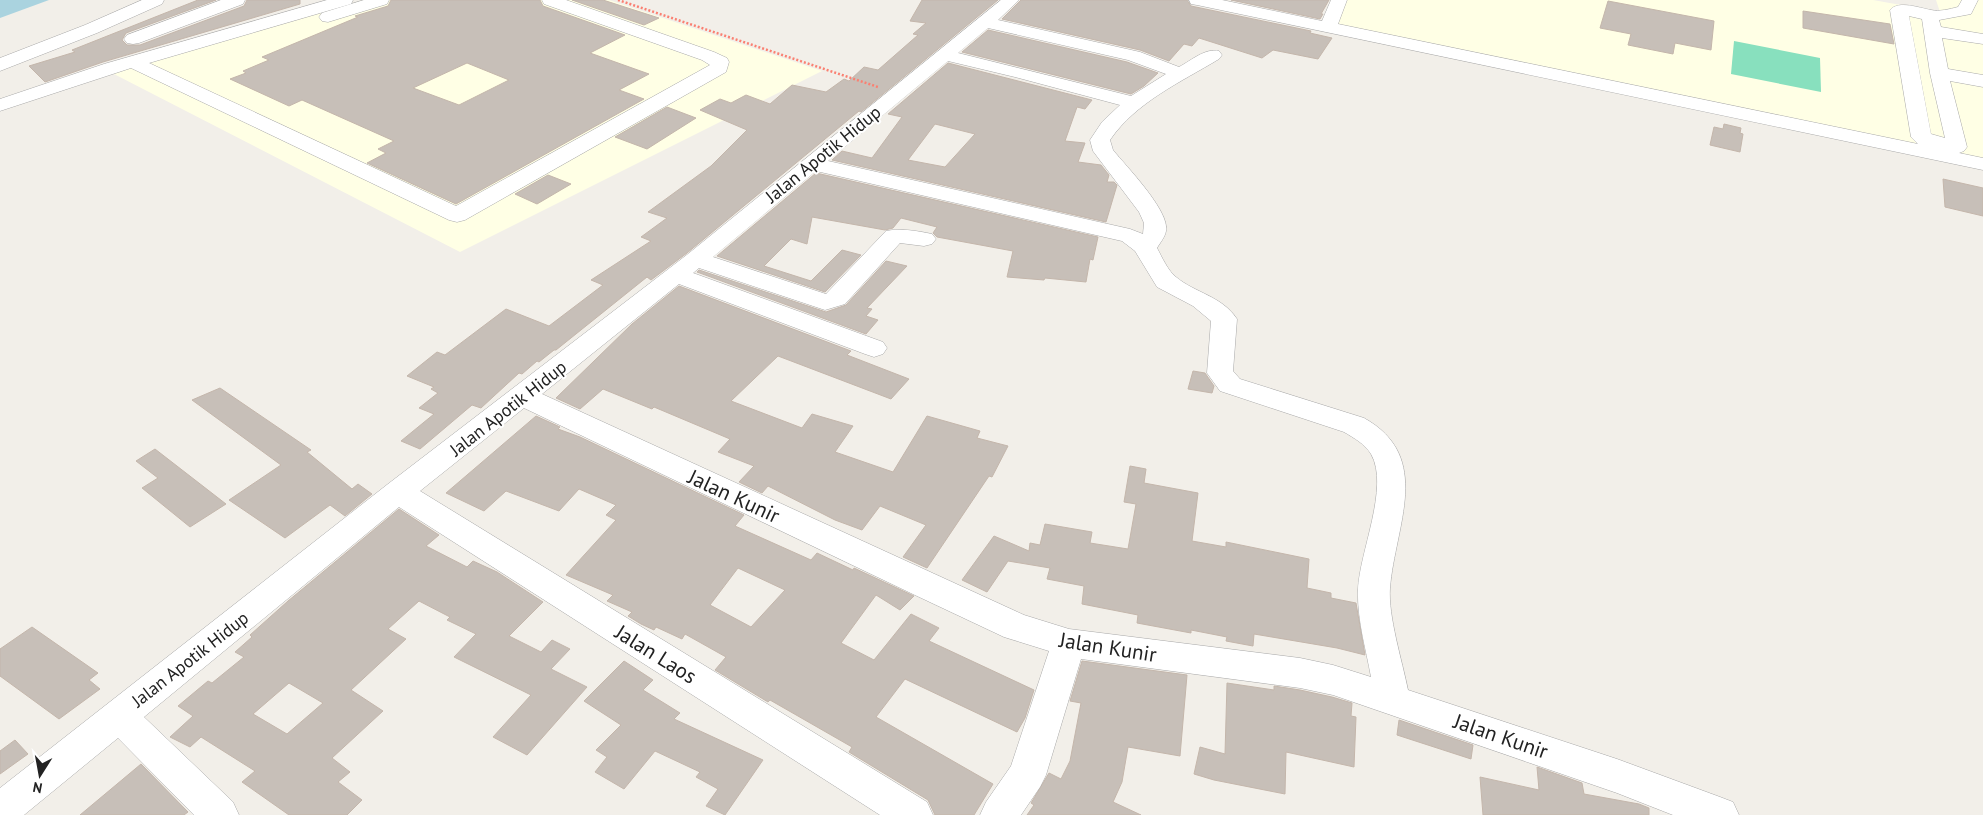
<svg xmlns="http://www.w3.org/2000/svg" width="1983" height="815" font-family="'PT Sans',sans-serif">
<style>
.education{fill:#ffffe5}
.pitch{fill:#88e0be}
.water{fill:#aad3df}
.building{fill:#c7bfb8;stroke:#c4b6ab;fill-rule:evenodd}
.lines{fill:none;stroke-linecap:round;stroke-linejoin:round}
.minor-casing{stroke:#a9a9a9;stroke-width:1}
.path{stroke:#fa8072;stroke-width:2.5;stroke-dasharray:2 2;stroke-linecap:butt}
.minor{fill:#fff;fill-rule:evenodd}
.labels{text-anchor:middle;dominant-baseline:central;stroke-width:4;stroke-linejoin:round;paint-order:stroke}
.street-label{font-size:18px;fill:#222;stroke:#fff}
.near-street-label{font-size:21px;fill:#222;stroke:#fff}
</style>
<rect width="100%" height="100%" fill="#f2efe9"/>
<g class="education">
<polygon points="363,0 609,0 822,71 460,252 112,73"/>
<polygon points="1337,0 1873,0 1940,12 1936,0 1983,0 1983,161 1335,25"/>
</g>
<polygon class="pitch" points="1734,41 1820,58 1821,92 1731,74"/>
<polygon class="water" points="0,0 49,0 0,18"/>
<g class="building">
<polygon points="198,0 216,0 126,33 122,40 127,45 140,45 244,6 247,0 300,0 300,4 103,62 45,82 29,66 75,52 72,50"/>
<path d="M391 0H540L543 6 625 35 590 53 649 74 619 90 644 99 456 204 367 163 386 153 378 149 394 141 302 100 289 106 230 79 246 73 243 71 269 60 262 57 358 17 355 16 388 6ZM467 63 509 80 459 105 413 88Z"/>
<polygon points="572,0 603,0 659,18 644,25"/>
<polygon points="922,0 998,0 861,112 859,111 687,253 651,280 647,277 556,350 554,350 539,362 537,361 522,374 519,373 481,408 472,405 420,449 401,441 434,414 419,408 438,393 431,389 434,387 407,376 437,352 445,355 506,309 549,326 603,285 591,280 651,241 641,237 667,218 648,212 711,166 747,130 700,110 720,99 731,103 746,95 770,104 792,85 826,92 844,79 849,81 864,67 878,70 918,35 913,34 926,23 910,21"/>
<polygon points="1021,0 1187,0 1191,6 1311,31 1310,33 1332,38 1318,59 1273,50 1262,58 1199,38 1192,46 1184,44 1169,61 1140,50 1002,19"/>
<polygon points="1231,0 1329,0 1321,14 1323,14 1320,19"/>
<polygon points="1608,1 1714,21 1711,50 1675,43 1673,54 1628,45 1631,34 1600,28"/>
<polygon points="1803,11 1890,24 1894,44 1803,28"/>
<polygon points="988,30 1127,62 1158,73 1144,86 1131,94 962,52"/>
<path d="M948 63 1092 100 1085 109 1077 107 1065 141 1085 143 1078 162 1101 165 1109 175 1107 182H1114L1117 185 1106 222 832 160 842 151 872 158 902 117 888 114ZM935 124 975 134 945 167 908 160Z"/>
<polygon points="667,107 696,118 647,149 615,137"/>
<polygon points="1724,124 1741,128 1740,133 1743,134 1740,152 1710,145 1714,127 1723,129"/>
<polygon points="816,173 1098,237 1093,260 1090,259 1086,282 1045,278 1044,280 1007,277 1013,251 937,237 933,233 937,227 901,218 893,228 885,230 812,217 807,244 791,239 764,266 811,281 842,250 861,255 825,292 717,256"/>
<polygon points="548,175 571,184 537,204 515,194"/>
<polygon points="1943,179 1983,188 1983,216 1945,207"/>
<polygon points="886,261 907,266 867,308 872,309 866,316 878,320 866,334 697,272 699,270 826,312 846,305"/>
<polygon points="679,286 851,351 847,355 909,379 891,399 778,356 731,401 802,428 812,414 853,426 835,452 893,472 927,416 980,431 977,438 1008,446 992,477 989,476 927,568 903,557 926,525 880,506 862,530 835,520 768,486 762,493 739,482 754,466 718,452 730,439 654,407 652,409 603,389 580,409 556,398 632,324"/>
<polygon points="1193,371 1205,373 1214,386 1212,393 1188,389"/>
<polygon points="220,388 311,450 307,452 352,489 358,484 372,494 345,516 330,505 285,538 229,500 281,465 192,400"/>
<path d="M536 416 560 427 558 429 580 437 744 515 735 526 811 560 817 553 853 570 854 568 914 596 900 610 876 595 841 643 874 660 911 614 939 628 929 641 1034 690 1025 718 1017 732 905 679 876 717 993 784 974 815H935L928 800 849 752 852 747 770 700 768 702 715 670 726 657 685 634 682 639 656 627 654 630 641 624 628 616 632 612 607 601 613 595 566 575 616 520 606 515 616 505 579 489 559 511 506 491 484 511 446 493ZM738 568 785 590 751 627 710 605Z"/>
<polygon points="155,449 226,504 190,527 142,488 158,478 136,461"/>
<polygon points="1130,466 1146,469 1144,483 1198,493 1192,541 1226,547 1226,542 1309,559 1307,588 1331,593 1331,598 1356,603 1365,655 1337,648 1254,634 1253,646 1226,641 1227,637 1191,630 1191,633 1137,623 1138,615 1082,604 1084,586 1047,579 1050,568 1008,561 987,592 962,580 994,536 1029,551 1030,543 1040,545 1045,524 1092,532 1090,543 1128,549 1136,504 1124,502"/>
<path d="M399 509 439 535 426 546 467 567 473 561 497 572 543 602 509 636 541 652 552 640 570 649 551 669 587 687 527 755 493 737 531 695 454 657 476 634 447 620 450 617 419 601 388 629 406 639 351 690 383 711 332 758 350 772 338 782 362 800 347 815H289L242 782 255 771 201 737 190 747 170 737 193 716 178 706 208 681 212 683 244 657 235 652 252 637 250 635 288 601ZM289 683 323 703 287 734 253 714Z"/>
<polygon points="32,627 98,673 89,680 100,689 59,719 0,676 0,649"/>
<polygon points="624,661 653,680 643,690 680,713 674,719 763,760 725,815 706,806 718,789 696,777 700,772 655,751 624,789 595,772 607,757 596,750 621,725 584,701"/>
<polygon points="1082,661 1187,675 1180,756 1128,747 1122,782 1113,802 1141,815 1027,815 1034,805 1031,803 1049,773 1061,779 1070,761 1081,703 1070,701"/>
<polygon points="1227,683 1274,690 1274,686 1300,690 1332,697 1352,703 1351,716 1356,717 1354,767 1286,752 1285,794 1214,780 1194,774 1200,747 1225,754"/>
<polygon points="1399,720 1473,745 1471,759 1397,735"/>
<polygon points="15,740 28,754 0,774 0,751"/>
<polygon points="141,764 188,812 184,815 80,815"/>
<polygon points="1537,767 1582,783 1584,794 1639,804 1649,808 1649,815 1483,815 1480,777 1539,790"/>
</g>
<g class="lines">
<defs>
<g id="minor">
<polygon points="142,0 164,0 162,4 97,33 0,71 0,58 85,25"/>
<polygon points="221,0 245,0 243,4 139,43 133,44 127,43 124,39 127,35"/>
<polygon points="327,0 353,0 351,4 149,63 456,206 710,65 702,60 544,4 542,0 566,0 714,52 727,58 729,62 726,72 465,220 457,222 449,220 131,68 0,111 0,99 104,64"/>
<polygon points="364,0 389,0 387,4 328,22 322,21 319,17 322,13"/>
<path d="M1001 0H1019L998 20 1140 52 1179 67C1192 60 1205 48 1219 51L1222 55 1219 59C1181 82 1136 102 1110 140L1113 150C1126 166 1170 211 1166 231 1165 237 1160 243 1157 248 1162 257 1168 271 1176 277 1195 293 1222 296 1237 319L1233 371 1240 379 1364 418C1434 457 1395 526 1390 588 1388 616 1402 660 1408 690L1617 759 1720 797 1733 802 1739 815H1673L1617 793 1333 695 1300 688 1081 659 1046 775 1040 787 1021 815H980L986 802 1011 766 1049 651 1004 637 917 596 524 408 420 491 927 802 933 815H880L399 507 144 717 233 802 239 815H194L118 738 24 815H0V788L388 484 688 254ZM988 28 1128 60 1166 74 1131 96 958 53ZM948 61 1015 77 1120 105 1102 122 1090 140 1093 151 1139 212 1144 223 1143 234 1130 229 828 161ZM816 171 1122 241 1135 251 1157 287 1193 306 1211 321 1207 373 1220 391 1344 432C1354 438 1365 444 1371 454 1390 487 1359 553 1358 590 1357 619 1366 649 1371 677L1333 665 1300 658 1069 629 1024 615 542 394 679 284 865 354 874 357 883 354 887 348 883 342 693 273 699 268 825 310 845 304 900 243 924 246 932 244 936 239 932 234C918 231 900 228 886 231L826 294 713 257Z"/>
<path d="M1189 0H1222L1322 21 1331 0H1347L1338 24 1918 144 1911 137 1890 10C1899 0 1919 8 1931 10 1939 12 1950 9 1958 7L1962 0H1978L1971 14 1939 20 1941 27 1983 34V44L1942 38 1948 69 1983 75V87L1950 81 1967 147 1964 151 1959 153 1983 158V170L1197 5 1191 4ZM1909 16 1922 19 1930 73 1945 138 1931 134Z"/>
</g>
</defs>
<use href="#minor" class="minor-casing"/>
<polyline class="path" points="618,0 878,87"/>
<use href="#minor" class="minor"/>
</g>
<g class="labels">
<g class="street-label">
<text transform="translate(823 154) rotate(-39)">Jalan Apotik Hidup</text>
<text transform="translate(508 408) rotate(-38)">Jalan Apotik Hidup</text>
<text transform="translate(190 659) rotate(-38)">Jalan Apotik Hidup</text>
</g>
<g class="near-street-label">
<text transform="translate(734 496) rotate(25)">Jalan Kunir</text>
<text transform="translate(1108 647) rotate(9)">Jalan Kunir</text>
<text transform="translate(656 654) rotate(32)">Jalan Laos</text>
<text transform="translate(1501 736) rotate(19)">Jalan Kunir</text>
</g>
</g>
<g transform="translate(40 775) rotate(191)" stroke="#ffffff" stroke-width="4" paint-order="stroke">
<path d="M0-4L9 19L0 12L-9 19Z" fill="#222222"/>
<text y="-8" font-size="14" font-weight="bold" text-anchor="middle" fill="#222222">N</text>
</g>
</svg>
